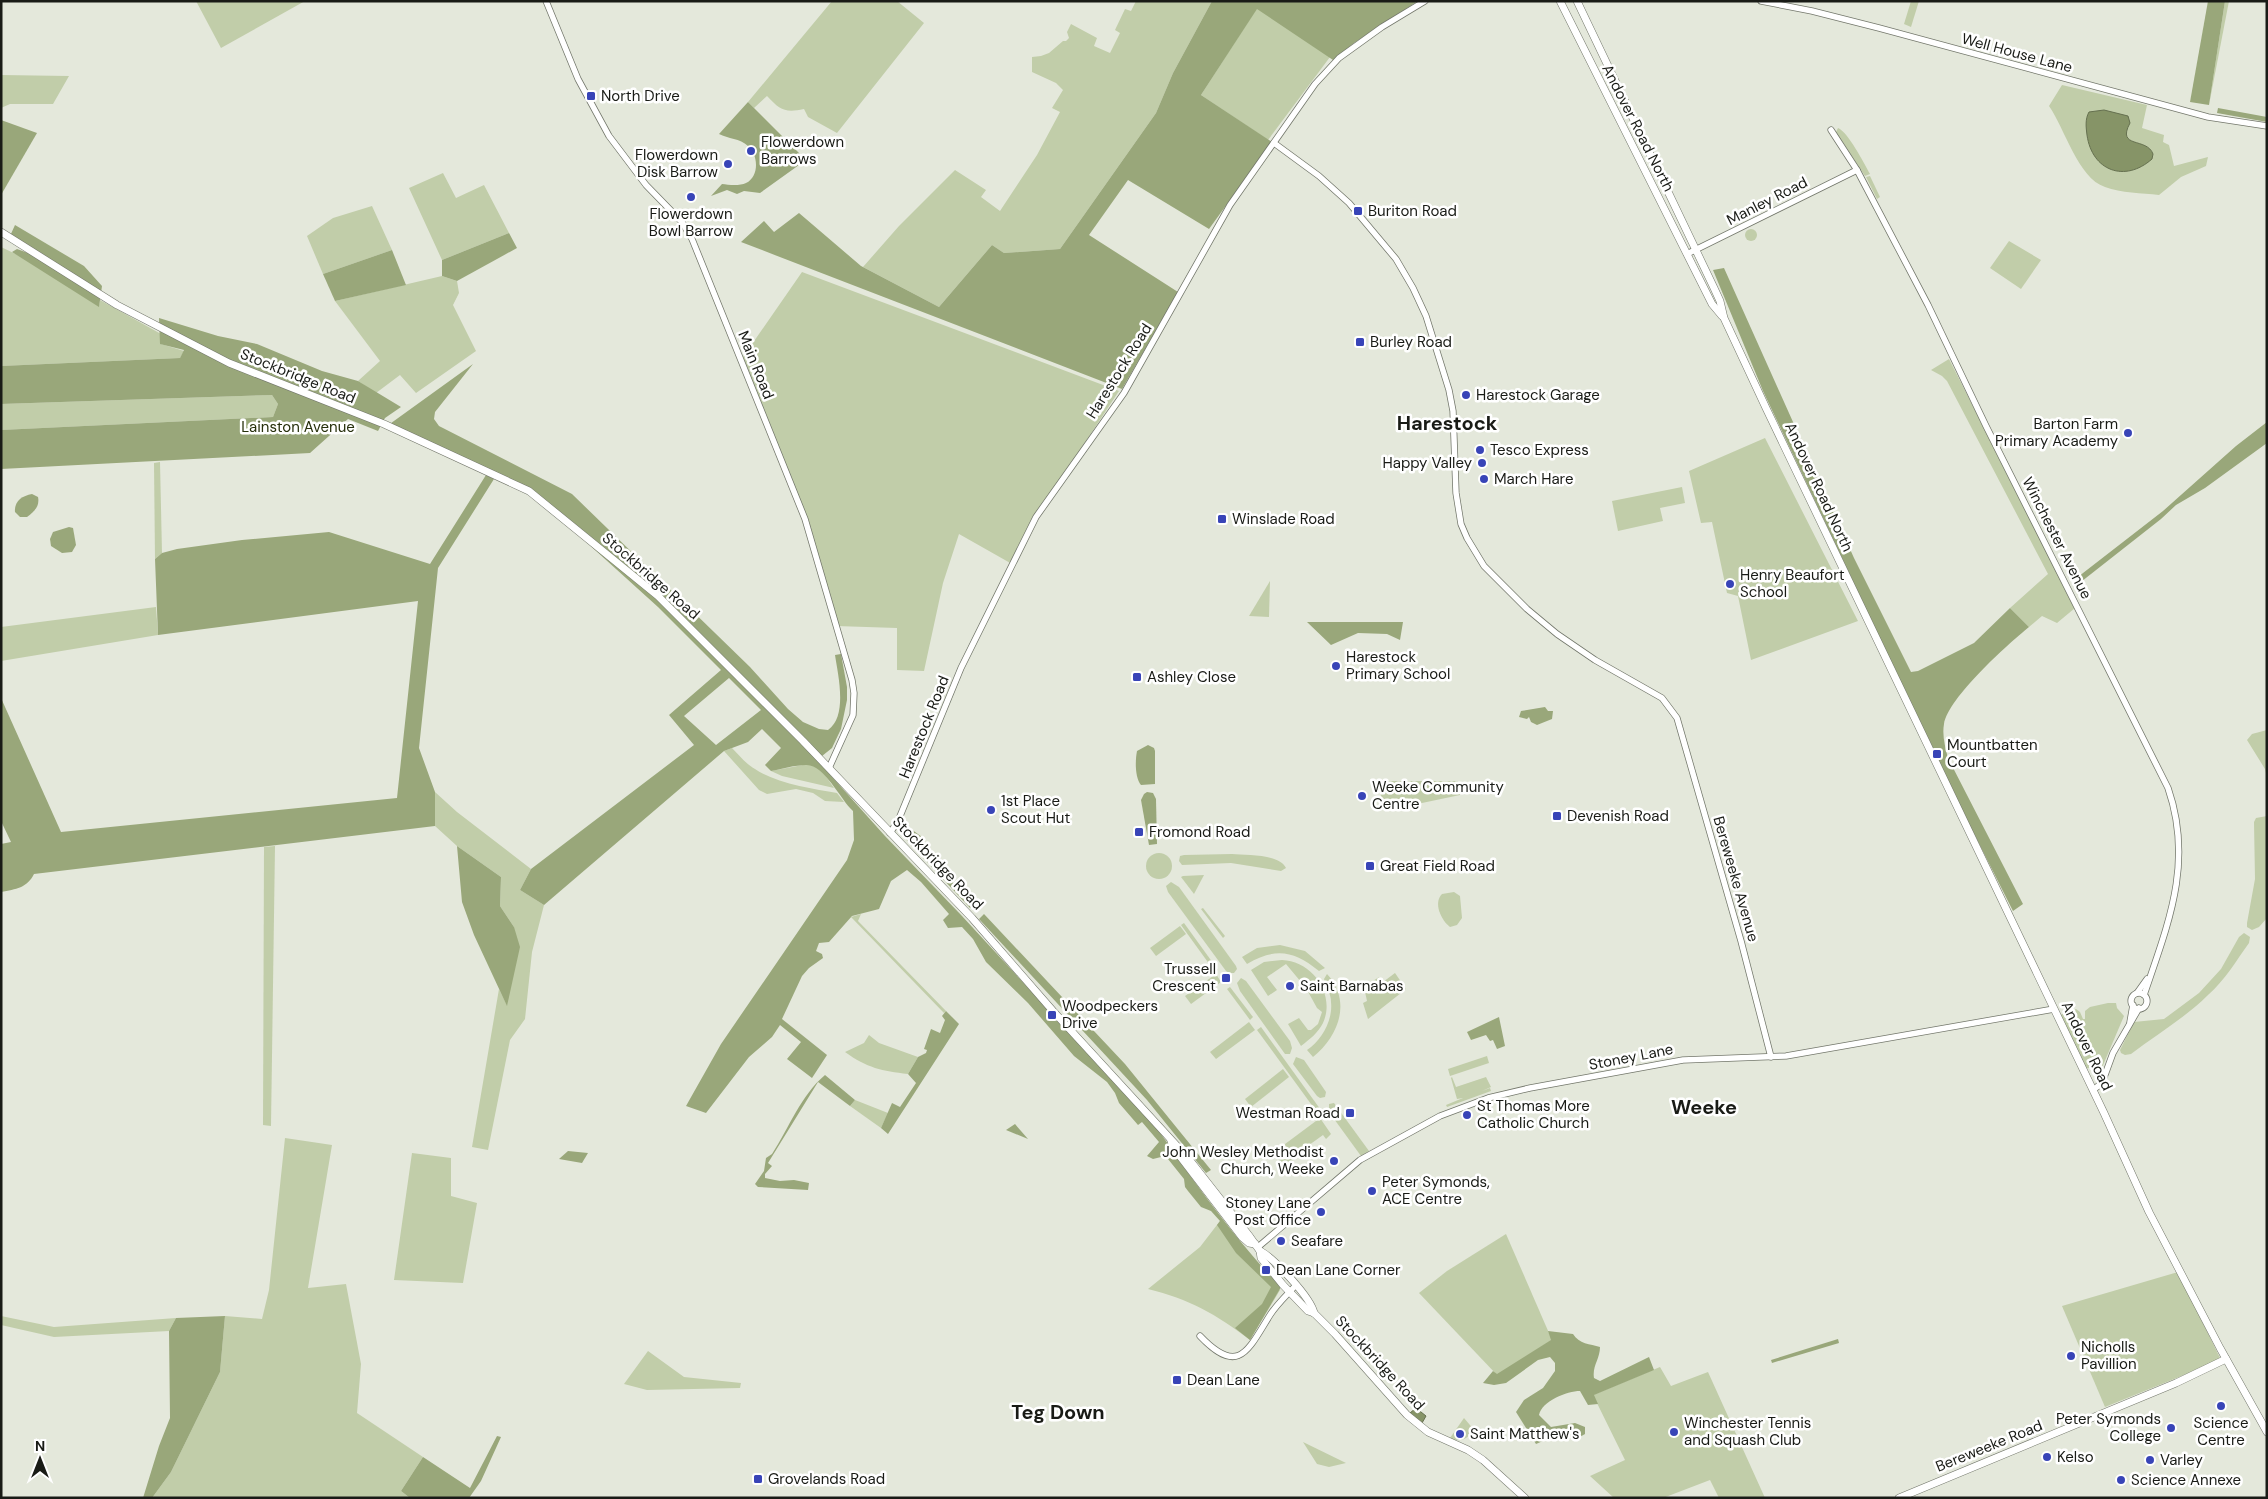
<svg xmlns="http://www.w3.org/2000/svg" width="2268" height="1499" font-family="'DM Sans',sans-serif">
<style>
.green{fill:#c1cda9}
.forest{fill:#99a77a;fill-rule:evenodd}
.water{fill:#869467;stroke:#65704f}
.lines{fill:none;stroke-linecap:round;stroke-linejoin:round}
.minor-casing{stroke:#73776b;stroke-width:7}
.major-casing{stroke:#73776b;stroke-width:8}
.minor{stroke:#fff;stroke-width:5.5}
.major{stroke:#fff;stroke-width:7}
.poi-dot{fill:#3844b7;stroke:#fff;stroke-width:2}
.labels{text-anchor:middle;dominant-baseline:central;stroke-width:5;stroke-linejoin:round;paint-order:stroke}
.street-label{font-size:15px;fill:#191b16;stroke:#fff}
.poi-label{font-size:15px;fill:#191b16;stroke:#fff;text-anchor:start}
.park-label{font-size:15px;fill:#262f0b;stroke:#fff}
.district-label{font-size:20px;font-weight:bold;fill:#191b16;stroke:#fff}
</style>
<rect width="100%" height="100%" fill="#e4e8db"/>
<g class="green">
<polygon points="196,1 305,1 221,48"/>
<path d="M832 1H897L924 23 837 133 808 117 804 109C785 113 780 110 767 96L754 108 748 102Z"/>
<polygon points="1136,1 1212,1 1173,73 1156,113 1060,249 1004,253 992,245 939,307 863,267 899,226 955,170 986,190 981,197 1000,211 1037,155 1060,112 1052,108 1063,90 1056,83 1032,72 1032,57 1041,56 1049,53 1063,41 1066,41 1069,38 1067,32 1071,24 1097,38 1094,46 1110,53 1120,33 1115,30 1125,9 1131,11"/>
<polygon points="1911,1 1919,1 1911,27 1904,24"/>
<polygon points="2225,1 2229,1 2209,105"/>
<polygon points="1257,8 1330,57 1268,140 1201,95"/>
<polygon points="1,75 69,76 53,104 10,104 1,108"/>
<path d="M2062 85 2147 105 2142 128 2164 135 2163 142 2169 145 2174 166 2208 157 2206 166 2181 177 2159 195C2142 193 2121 193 2105 187 2078 178 2065 129 2049 106Z"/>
<path d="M1838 128C1848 132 1864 163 1870 174L1865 176 1836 132Z"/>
<polygon points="443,173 456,198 484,185 509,233 442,260 409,188"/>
<polygon points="1870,176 1880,197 1877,199 1866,177"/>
<polygon points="372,206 392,250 323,274 307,236 333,218"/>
<circle cx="1751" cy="235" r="6"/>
<polygon points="2009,241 2041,260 2021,289 1990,268"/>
<polygon points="1,247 24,258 99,306 100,300 161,334 161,344 184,351 180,358 1,366"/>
<polygon points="802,272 1119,391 1036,517 1012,564 959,534 943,583 924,671 897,670 897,628 836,626 813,541 743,357"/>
<polygon points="442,276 457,281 459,293 453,305 476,351 416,393 400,375 376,393 358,381 380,361 335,301"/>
<polygon points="1949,359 2075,608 2057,623 2042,616 2029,627 2010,608 2048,574 1947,381 1942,376 1931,370"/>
<polygon points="272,395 278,404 273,417 1,430 1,404"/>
<polygon points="1765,438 1858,621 1751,660 1738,596 1727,593 1712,522 1701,523 1689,471"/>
<polygon points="160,462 162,553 155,559 154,463"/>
<polygon points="1682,487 1685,503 1660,508 1663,521 1618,531 1612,501"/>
<polygon points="1270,581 1269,617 1249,616"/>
<polygon points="156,607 158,635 1,661 1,627"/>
<polygon points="2267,730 2267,777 2265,769 2247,740 2252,734"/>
<path d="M732 748C739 755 746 764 755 769 775 783 813 789 837 793L844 802 825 801 813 793 796 789 767 794 759 790 724 751Z"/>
<polygon points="808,764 820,768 834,788 782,776 771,771"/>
<polygon points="1378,781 1458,781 1460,795 1384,811"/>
<polygon points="435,792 457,812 531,869 520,890 544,905 532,952 525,1019 510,1040 488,1150 472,1147 499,989 507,1005 514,927 500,906 501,877 457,846 435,826"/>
<polygon points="2267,816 2267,918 2259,927 2252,930 2247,927 2247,923 2255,879 2254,822 2256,818"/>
<polygon points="275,846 271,1126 263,1125 264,847"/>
<circle cx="1159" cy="866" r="13"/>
<path d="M1232 854C1246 855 1280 854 1286 868L1281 871 1231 863 1182 865 1179 861 1180 856 1184 855Z"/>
<polygon points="1204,875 1194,894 1181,877 1183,876"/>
<polygon points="1171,882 1179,887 1236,966 1237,969 1234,973 1229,973 1226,971 1168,892 1166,886"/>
<path d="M1454 892 1460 896 1462 918 1457 925 1450 927C1441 920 1433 903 1442 894Z"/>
<polygon points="1203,908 1225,936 1223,938 1201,909"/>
<polygon points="861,914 858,921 946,1011 944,1013 851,917"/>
<polygon points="1184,923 1218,970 1215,972 1181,925"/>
<polygon points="1180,926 1186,934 1156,956 1150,948"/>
<path d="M2244 933 2250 937 2249 943C2236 961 2225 980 2208 995 2185 1018 2157 1034 2131 1054L2125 1055 2121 1053 2120 1050 2134 1022 2164 1019 2199 993 2221 969 2239 937Z"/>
<path d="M1280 945 1305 951 1325 968 1319 971C1294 951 1276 947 1247 964L1242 957 1257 948Z"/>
<path d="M1282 960C1312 961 1336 994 1323 1023 1318 1033 1310 1039 1301 1046L1288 1024 1299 1018 1308 1030H1311L1318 1024 1322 1012 1317 1008 1306 988 1286 964 1267 977 1277 990 1268 996 1251 970 1264 962Z"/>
<polygon points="1395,973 1406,989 1368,1019 1363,1003 1367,1001 1364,987 1379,977 1383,982"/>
<polygon points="1216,974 1221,982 1191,1004 1185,996"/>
<path d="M1327 974C1352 1001 1339 1036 1313 1057L1307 1050C1322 1040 1333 1020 1331 1002 1331 994 1326 986 1324 979Z"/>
<polygon points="1241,978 1246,981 1290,1041 1292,1048 1290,1054 1285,1054 1240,991 1237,983"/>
<polygon points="1230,987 1253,1017 1250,1020 1227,989"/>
<polygon points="2108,1003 2116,1003 2117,1008 2124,1016 2101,1070 2095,1069 2093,1067 2085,1069 2060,1015 2076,1009 2080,1012 2083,1019 2085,1019 2085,1011 2090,1007"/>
<polygon points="1249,1022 1255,1030 1216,1059 1210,1052"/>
<polygon points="1261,1027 1323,1113 1319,1115 1257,1030"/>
<path d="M869 1035 879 1043 918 1057 908 1074C882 1071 867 1068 845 1052L864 1043Z"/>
<polygon points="1487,1056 1489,1063 1450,1076 1448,1069"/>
<polygon points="1296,1057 1304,1060 1326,1092 1325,1097 1320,1098 1317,1096 1293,1064"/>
<polygon points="1283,1069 1289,1077 1251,1107 1245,1099"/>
<polygon points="1452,1077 1456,1087 1486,1077 1491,1087 1482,1091 1490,1088 1491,1091 1447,1107 1446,1105 1463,1098 1457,1099 1451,1078"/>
<polygon points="855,1100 888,1113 881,1128 850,1106"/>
<polygon points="1334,1103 1369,1151 1361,1156 1329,1112 1329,1104"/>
<polygon points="1320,1118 1331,1134 1326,1139 1323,1135 1291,1158 1294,1162 1286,1166 1282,1165 1276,1156 1277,1150"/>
<polygon points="285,1138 332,1145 308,1288 346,1284 361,1364 357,1413 423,1457 401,1491 410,1498 152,1498 171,1472 220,1372 225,1316 262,1319 269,1290"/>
<polygon points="412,1153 451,1158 451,1196 477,1203 463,1283 394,1280"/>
<path d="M1220 1221 1280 1290 1250 1340C1216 1314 1189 1299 1148 1289L1200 1247Z"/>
<polygon points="1506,1234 1552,1340 1497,1375 1419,1293 1447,1271"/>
<polygon points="2178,1272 2221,1360 2105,1407 2062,1306"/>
<polygon points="1,1316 54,1327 176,1318 169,1331 54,1337 1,1325"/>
<polygon points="648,1351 684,1377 741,1383 740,1388 647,1390 624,1384"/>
<polygon points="1660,1367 1671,1386 1708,1372 1765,1498 1719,1498 1710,1480 1663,1498 1614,1498 1590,1476 1625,1460 1593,1395"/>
<path d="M1464 1418 1475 1431C1465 1439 1462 1443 1450 1438Z"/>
<polygon points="1303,1442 1346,1463 1329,1467 1317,1464"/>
</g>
<g class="forest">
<polygon points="1212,1 1418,1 1354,43 1333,60 1257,9 1201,95 1272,142 1209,229 1128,180 1089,235 1178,292 1122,389 741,242 764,221 774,232 799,213 861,266 939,307 992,245 1004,253 1060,249 1156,113 1173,73"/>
<polygon points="2208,1 2225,1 2209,105 2190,102"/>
<path d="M748 102 806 160 760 193 744 191 737 194 727 190 711 196 722 184C729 185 740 186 746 183 760 176 758 154 748 146 740 138 728 139 719 134Z"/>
<polygon points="2218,108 2267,117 2267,122 2217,113"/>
<polygon points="1,120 37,133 1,195"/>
<polygon points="15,225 84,266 102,286 99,307 12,252 17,249 28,253 10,236"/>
<polygon points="509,233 517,248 457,281 442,276 442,260"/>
<polygon points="392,250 406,285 335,301 323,274"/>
<path d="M1724 268 1854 558 1911 672 1918 671 1974 643 2010 608 2029 627C2007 645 1949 697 1944 724 1942 735 1945 747 1948 758L2023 904 2013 911 1945 776 1763 391 1713 270Z"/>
<polygon points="159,318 218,336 257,344 322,371 358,381 401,407 385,418 378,431 348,419 310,453 1,469 1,430 273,417 278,404 272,395 1,404 1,366 180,358 184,350 160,344"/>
<path d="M473 364 435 412 434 419 439 426 572 494 750 667 788 709 803 722 819 729 828 730C848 716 838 675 835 655L841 654 847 687V700L841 729 832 748 817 760 885 836 962 916 1148 1118C1167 1140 1182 1165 1200 1189 1225 1223 1251 1256 1281 1287L1250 1340 1235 1328 1262 1304 1271 1287 1236 1253 1217 1225 1220 1221 1211 1211 1201 1207 1188 1191 1185 1187 1184 1179 1168 1159 1161 1157 1153 1159 1147 1156 1159 1142 1142 1122 1138 1125 1119 1103 1115 1093 1107 1082 1074 1056 1028 1003 986 962 973 939 962 927 948 928 943 920 949 914 921 882 907 870 891 881 879 909 852 916 829 942 819 943 816 951 822 954 823 958 809 968 802 976 782 1019 827 1055 812 1078 787 1059 801 1042 780 1025 772 1037 749 1057 706 1113 686 1106 721 1044 847 860 854 840 853 811C840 799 824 764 806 765 795 765 782 769 771 771L765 765 781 748 762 729 748 742 724 751 544 905 520 890 531 869 694 745 669 715 721 670 658 607 532 493 387 426ZM729 678 761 710 716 745 684 716Z"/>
<polygon points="2267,422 2267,443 2205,488 2176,505 2161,519 2077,585 2074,580 2163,511 2236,446"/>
<path d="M486 475 494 479 438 568 419 748 435 792V826L34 874C27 888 16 889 1 892V844L11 842 1 821V698L61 832 397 798 418 601 158 635 155 559 162 553 177 549 242 540 329 532 430 564Z"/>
<path d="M32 494 38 497C40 506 34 512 27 517H20L15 512C14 501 22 496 32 494Z"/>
<polygon points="69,527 73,528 76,545 72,552 62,553 51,546 50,539 53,532"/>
<polygon points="1307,622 1403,622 1400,640 1387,634 1358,633 1331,645"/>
<polygon points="1545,707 1548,711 1553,711 1552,719 1537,725 1531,722 1529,717 1527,719 1519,717 1521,711"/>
<path d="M1148 745 1154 748 1155 751V784L1141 785C1135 778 1135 761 1137 751Z"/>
<polygon points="1147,792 1153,793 1156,799 1157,844 1149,845 1141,800 1144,794"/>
<polygon points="911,829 922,837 917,844 974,905 970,908 902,835"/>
<polygon points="457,846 501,877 500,906 514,927 520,947 507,1006 474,935 462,902"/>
<polygon points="984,914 1125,1064 1211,1170 1206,1173 1147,1100 979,919"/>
<polygon points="946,1011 959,1024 888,1134 881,1128 892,1103 900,1107 916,1083 908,1074 918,1057 926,1053 927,1050 924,1049 931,1029 940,1033 945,1020 942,1016"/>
<polygon points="1499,1017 1505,1046 1497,1049 1493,1040 1490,1041 1486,1035 1471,1040 1467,1032"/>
<path d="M825 1075 855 1100 850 1106 818 1082 768 1163 772 1166 765 1174V1178L780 1181 794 1180 809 1183 808 1190 758 1187 755 1184 764 1171 766 1158 772 1154C789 1128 801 1095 825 1075Z"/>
<polygon points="1015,1124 1028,1139 1006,1130"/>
<polygon points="568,1151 588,1153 582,1163 559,1159"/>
<polygon points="225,1316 220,1372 171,1472 152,1498 143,1498 159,1446 170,1418 169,1331 176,1318"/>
<path d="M1548 1331 1573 1334C1579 1344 1590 1344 1600 1347 1600 1359 1592 1366 1594 1378L1600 1381 1649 1357 1654 1370 1594 1395 1598 1404 1588 1405 1580 1391C1567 1391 1542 1401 1539 1415L1551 1427 1575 1423 1585 1427V1434L1578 1438 1557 1435 1536 1444 1516 1412 1524 1400 1543 1388 1555 1371V1363L1550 1357 1538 1360 1506 1383 1494 1385 1483 1383 1493 1371 1497 1374 1551 1340Z"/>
<polygon points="1838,1339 1839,1343 1772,1363 1771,1360"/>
<polygon points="497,1436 501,1437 481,1481 469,1498 410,1498 401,1491 423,1457 470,1488"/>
</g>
<g class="water">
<path d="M2104 110 2128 116 2130 123C2116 149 2147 137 2153 154L2152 159C2125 183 2092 171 2087 135 2086 127 2085 119 2089 112Z"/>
<polygon points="1416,1408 1426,1416 1422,1423 1410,1413"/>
</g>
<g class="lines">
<defs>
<g id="minor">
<polyline points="546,1 578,79 609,136 646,185 682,222 692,239 805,519 852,680 854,693 853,715 829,768"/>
<polyline points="1761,1 1812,11 1879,28 2208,117 2267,126"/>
<path d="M1831 130 1857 170 1928 305 1986 426 2168 788C2194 863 2168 924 2144 995"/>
<polyline points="1274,143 1319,176 1349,203 1396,259 1413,288 1426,316 1449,390 1453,411 1456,493 1461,524 1467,538 1484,566 1527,609 1557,634 1595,660 1662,698 1677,718 1741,941 1771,1057"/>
<polyline points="1687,254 1857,170"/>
<polyline points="890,833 898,821 961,668 1036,517 1124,393 1230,205 1315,84 1339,58 1382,27 1425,1"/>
<polyline points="2137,993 2147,979"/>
<circle cx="2139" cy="1001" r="8"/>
<polyline points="2130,1022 2133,1005"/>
<polyline points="2093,1090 2102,1083 2113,1053 2139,1008"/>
<polyline points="1258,1247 1360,1160 1440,1116 1488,1098 1530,1088 1683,1060 1786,1056 2054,1009"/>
<path d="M1200 1336C1239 1377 1248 1350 1270 1315 1277 1304 1287 1295 1296 1285"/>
</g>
<g id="major">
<polyline points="1560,1 1712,304 1722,316"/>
<polyline points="1577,1 1714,288 1720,301 1724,318 1766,408 2104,1113 2149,1212 2220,1348 2267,1432"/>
<polyline points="1,232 117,305 229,363 384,424 529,491 658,596 803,741 972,918 1053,1011 1188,1158 1250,1237 1260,1251 1261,1258 1283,1285 1308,1311 1314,1313 1335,1334 1407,1415 1428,1432 1468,1450 1483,1460 1525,1498"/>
<polyline points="1171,1141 1173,1147 1242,1237 1249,1243 1255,1244"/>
<path d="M1260 1251C1274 1258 1311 1298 1314 1313"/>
<polyline points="1899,1498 2176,1383 2226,1359"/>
</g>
</defs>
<use href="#minor" class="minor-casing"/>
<use href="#major" class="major-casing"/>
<use href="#minor" class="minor"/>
<use href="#major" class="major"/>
</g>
<g class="poi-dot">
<rect x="586" y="91" width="10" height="10" rx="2.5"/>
<circle cx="751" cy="151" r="5"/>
<circle cx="728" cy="164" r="5"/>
<circle cx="691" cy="197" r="5"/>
<rect x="1353" y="206" width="10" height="10" rx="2.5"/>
<rect x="1355" y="337" width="10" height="10" rx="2.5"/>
<circle cx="1466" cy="395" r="5"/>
<circle cx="2128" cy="433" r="5"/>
<circle cx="1480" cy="450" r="5"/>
<circle cx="1482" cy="463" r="5"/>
<circle cx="1484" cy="479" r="5"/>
<rect x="1217" y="514" width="10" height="10" rx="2.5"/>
<circle cx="1730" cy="584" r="5"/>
<circle cx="1336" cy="666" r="5"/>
<rect x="1132" y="672" width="10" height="10" rx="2.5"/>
<rect x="1932" y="749" width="10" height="10" rx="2.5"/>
<circle cx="1362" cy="796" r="5"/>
<circle cx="991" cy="810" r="5"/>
<rect x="1552" y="811" width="10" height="10" rx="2.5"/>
<rect x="1134" y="827" width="10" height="10" rx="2.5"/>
<rect x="1365" y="861" width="10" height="10" rx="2.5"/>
<rect x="1221" y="973" width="10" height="10" rx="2.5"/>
<circle cx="1290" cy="986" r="5"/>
<rect x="1047" y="1010" width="10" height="10" rx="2.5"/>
<rect x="1345" y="1108" width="10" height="10" rx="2.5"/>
<circle cx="1467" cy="1115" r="5"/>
<circle cx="1334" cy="1161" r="5"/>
<circle cx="1372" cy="1191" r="5"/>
<circle cx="1321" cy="1212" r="5"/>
<circle cx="1281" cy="1241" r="5"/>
<rect x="1261" y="1265" width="10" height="10" rx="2.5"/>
<circle cx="2071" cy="1356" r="5"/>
<rect x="1172" y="1375" width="10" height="10" rx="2.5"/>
<circle cx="2221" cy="1406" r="5"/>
<circle cx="2171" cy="1428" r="5"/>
<circle cx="1674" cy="1432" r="5"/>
<circle cx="1460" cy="1434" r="5"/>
<circle cx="2047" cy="1457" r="5"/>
<circle cx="2150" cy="1460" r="5"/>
<rect x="753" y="1474" width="10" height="10" rx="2.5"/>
<circle cx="2121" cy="1480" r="5"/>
</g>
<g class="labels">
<g class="street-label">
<text transform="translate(2017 53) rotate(15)">Well House Lane</text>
<text transform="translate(1638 128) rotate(63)">Andover Road North</text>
<text transform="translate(1767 201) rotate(-27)">Manley Road</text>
<text transform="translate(756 365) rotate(68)">Main Road</text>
<text transform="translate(1119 371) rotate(-58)">Harestock Road</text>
<text transform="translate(298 376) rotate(22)">Stockbridge Road</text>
<text transform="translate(1819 487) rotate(65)">Andover Road North</text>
<text transform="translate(2057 538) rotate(63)">Winchester Avenue</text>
<text transform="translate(651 576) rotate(41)">Stockbridge Road</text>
<text transform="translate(924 727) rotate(-68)">Harestock Road</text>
<text transform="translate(938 863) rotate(46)">Stockbridge Road</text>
<text transform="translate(1736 879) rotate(74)">Bereweeke Avenue</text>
<text transform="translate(2087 1046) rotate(64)">Andover Road</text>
<text transform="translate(1631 1057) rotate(-11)">Stoney Lane</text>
<text transform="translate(1380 1363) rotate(47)">Stockbridge Road</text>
<text transform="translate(1989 1446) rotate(-22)">Bereweeke Road</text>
</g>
<g class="poi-label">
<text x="601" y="96">North Drive</text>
<text x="761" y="142">Flowerdown<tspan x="761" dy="17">Barrows</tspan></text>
<text x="718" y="155" text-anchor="end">Flowerdown<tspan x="718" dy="17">Disk Barrow</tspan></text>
<text x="1368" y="211">Buriton Road</text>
<text x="691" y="214" text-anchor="middle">Flowerdown<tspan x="691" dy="17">Bowl Barrow</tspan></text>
<text x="1370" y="342">Burley Road</text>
<text x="1476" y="395">Harestock Garage</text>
<text x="2118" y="424" text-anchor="end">Barton Farm<tspan x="2118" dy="17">Primary Academy</tspan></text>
<text x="1490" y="450">Tesco Express</text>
<text x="1472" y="463" text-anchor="end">Happy Valley</text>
<text x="1494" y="479">March Hare</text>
<text x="1232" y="519">Winslade Road</text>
<text x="1740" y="575">Henry Beaufort<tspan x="1740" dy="17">School</tspan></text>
<text x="1346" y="657">Harestock<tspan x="1346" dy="17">Primary School</tspan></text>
<text x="1147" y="677">Ashley Close</text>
<text x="1947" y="745">Mountbatten<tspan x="1947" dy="17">Court</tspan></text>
<text x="1372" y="787">Weeke Community<tspan x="1372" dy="17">Centre</tspan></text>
<text x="1001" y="801">1st Place<tspan x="1001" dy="17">Scout Hut</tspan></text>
<text x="1567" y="816">Devenish Road</text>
<text x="1149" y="832">Fromond Road</text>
<text x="1380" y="866">Great Field Road</text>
<text x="1216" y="969" text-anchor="end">Trussell<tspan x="1216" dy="17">Crescent</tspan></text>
<text x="1300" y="986">Saint Barnabas</text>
<text x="1062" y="1006">Woodpeckers<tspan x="1062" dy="17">Drive</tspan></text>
<text x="1477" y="1106">St Thomas More<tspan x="1477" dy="17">Catholic Church</tspan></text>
<text x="1340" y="1113" text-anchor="end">Westman Road</text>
<text x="1324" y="1152" text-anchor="end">John Wesley Methodist<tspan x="1324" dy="17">Church, Weeke</tspan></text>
<text x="1382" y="1182">Peter Symonds,<tspan x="1382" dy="17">ACE Centre</tspan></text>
<text x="1311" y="1203" text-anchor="end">Stoney Lane<tspan x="1311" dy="17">Post Office</tspan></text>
<text x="1291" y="1241">Seafare</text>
<text x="1276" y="1270">Dean Lane Corner</text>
<text x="2081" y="1347">Nicholls<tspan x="2081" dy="17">Pavillion</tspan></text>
<text x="1187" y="1380">Dean Lane</text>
<text x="2161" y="1419" text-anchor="end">Peter Symonds<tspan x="2161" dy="17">College</tspan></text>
<text x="1684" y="1423">Winchester Tennis<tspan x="1684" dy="17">and Squash Club</tspan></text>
<text x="2221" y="1423" text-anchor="middle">Science<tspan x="2221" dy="17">Centre</tspan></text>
<text x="1470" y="1434">Saint Matthew's</text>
<text x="2057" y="1457">Kelso</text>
<text x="2160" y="1460">Varley</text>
<text x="768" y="1479">Grovelands Road</text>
<text x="2131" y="1480">Science Annexe</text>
</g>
<g class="park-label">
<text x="298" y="427">Lainston Avenue</text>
</g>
<g class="district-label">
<text x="1447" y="423">Harestock</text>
<text x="1704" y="1107">Weeke</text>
<text x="1058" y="1412">Teg Down</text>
</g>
</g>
<rect width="2268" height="1499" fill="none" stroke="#191b16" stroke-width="5"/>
<g transform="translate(40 1459)" stroke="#ffffff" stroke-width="4" paint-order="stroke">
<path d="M0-4L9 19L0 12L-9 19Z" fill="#191b16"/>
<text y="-8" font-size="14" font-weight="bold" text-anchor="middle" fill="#191b16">N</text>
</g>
</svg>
